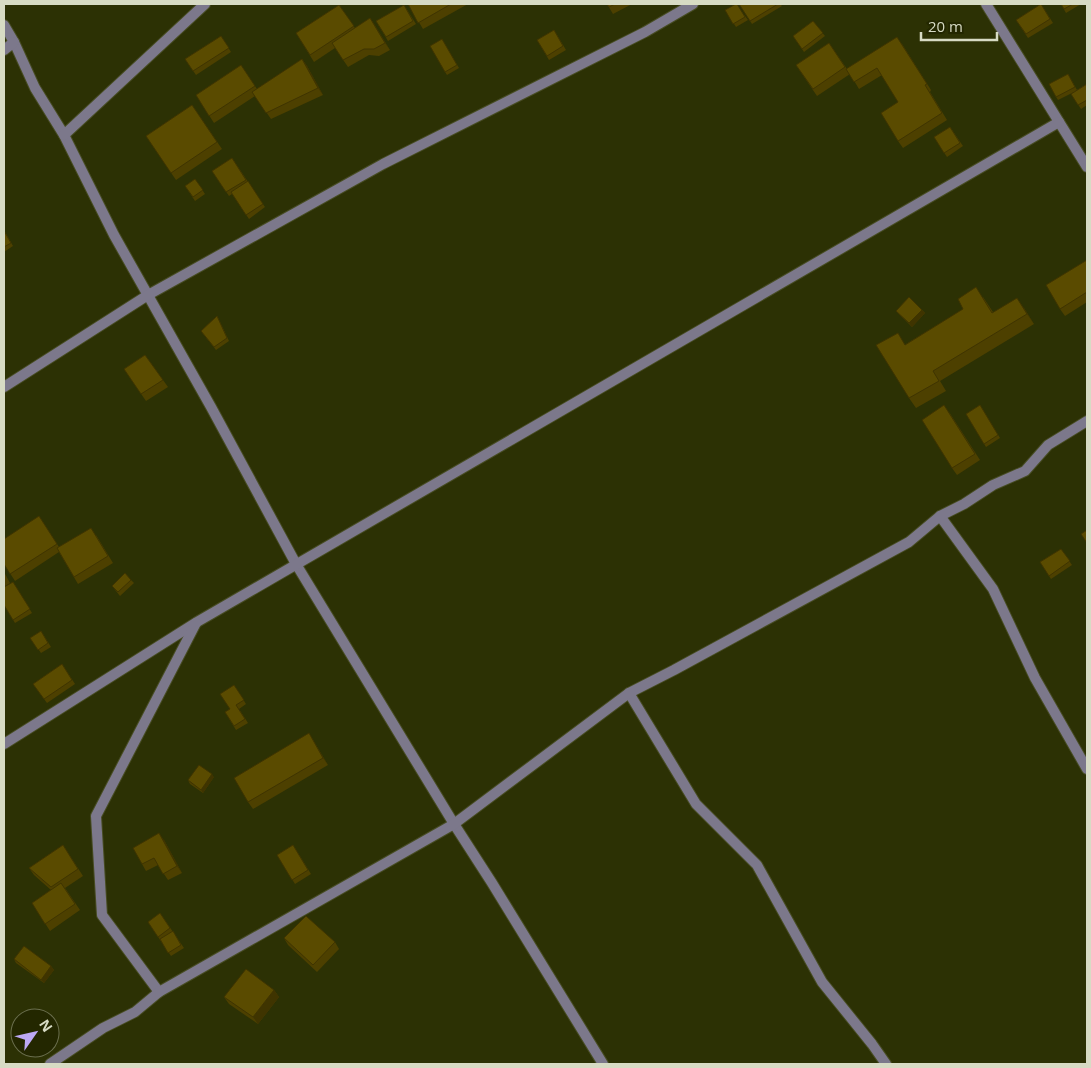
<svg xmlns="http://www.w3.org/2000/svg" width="1091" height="1068" font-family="'Open Sans',sans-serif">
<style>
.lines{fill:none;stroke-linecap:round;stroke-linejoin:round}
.minor-casing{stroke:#474c23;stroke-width:12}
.minor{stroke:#7c788b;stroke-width:10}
.wall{fill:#4d4000}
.shaded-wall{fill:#3f3400}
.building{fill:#5a4b00;stroke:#3f3400}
</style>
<rect width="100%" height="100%" fill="#2c3104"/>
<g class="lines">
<defs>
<g id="minor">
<polyline points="986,4 1087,167"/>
<polyline points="4,25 14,42 35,88 64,135 114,235 211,407 296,564 454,824 492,883 603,1064"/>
<polyline points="4,50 14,42"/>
<polyline points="64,135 205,4"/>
<polyline points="4,387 148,295 383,164 645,32 693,4"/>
<polyline points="940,516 993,589 1035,678 1087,769"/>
<polyline points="629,693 696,804 757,865 822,982 872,1044 886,1064"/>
<polyline points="4,744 197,622 1059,122"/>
<polyline points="159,992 102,915 96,816 196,623"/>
<polyline points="50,1064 103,1028 135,1012 159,992 454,824 629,693 674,670 909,542 940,516 964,504 993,485 1025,471 1048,445 1087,421"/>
</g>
</defs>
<use href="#minor" class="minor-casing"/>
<use href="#minor" class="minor"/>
</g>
<g class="wall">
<polygon points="407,4 468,4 423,29 408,4"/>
<polygon points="607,4 632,4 613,14"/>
<polygon points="736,4 748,20 736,27 725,10"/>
<polygon points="739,4 780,4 782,6 752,24"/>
<polygon points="1041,4 1053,23 1028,38 1016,20"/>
<polygon points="1061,4 1081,4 1066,13"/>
<polygon points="339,5 355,28 370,18 390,50 379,56 369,55 348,67 335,48 314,62 296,33"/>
<polygon points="404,5 416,24 388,41 376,21"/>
<polygon points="813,21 825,36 804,52 793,36"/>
<polygon points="554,30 566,50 549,60 537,40"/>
<polygon points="221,36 231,52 196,75 185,59"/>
<polygon points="442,39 459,68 447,75 445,72"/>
<polygon points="829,43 847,69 902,44 931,90 930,92 947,120 903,148 898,141 898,102 882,75 859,89 850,74 817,96 796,65"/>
<polygon points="302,59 307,66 323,95 271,119 255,96 214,123 196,95 241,65 257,89"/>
<polygon points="1068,74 1077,90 1087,84 1087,105 1081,109 1071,94 1074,92 1058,100 1056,97"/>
<polygon points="192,105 222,149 176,180 146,136"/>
<polygon points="950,127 963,146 947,157 934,137"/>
<polygon points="232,158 265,207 249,219 232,194 229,196 212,171"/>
<polygon points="195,179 205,194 195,201 185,186"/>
<polygon points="4,230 13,246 4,252"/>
<polygon points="1087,260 1087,302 1065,316 1060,309"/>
<polygon points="983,297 993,312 1024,308 1034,324 940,381 946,391 916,408 909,398 906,344"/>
<polygon points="922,310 925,313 912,327 896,311"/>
<polygon points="217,316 219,320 229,341 216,350 201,331"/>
<polygon points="145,355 168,387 146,401 124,369"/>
<polygon points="980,405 1000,438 986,447 966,414"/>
<polygon points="949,412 980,460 957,475 952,468"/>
<polygon points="39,516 59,547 96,535 113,563 78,584 59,552 15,581 4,564"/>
<polygon points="1061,549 1072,565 1051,579 1040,562"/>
<polygon points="4,572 10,583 4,587"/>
<polygon points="131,580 134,583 120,596 112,586"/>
<polygon points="13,582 32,613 15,623 4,605"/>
<polygon points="41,631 51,647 41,653 30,638"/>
<polygon points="62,664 75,684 47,703 33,684"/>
<polygon points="234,685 246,704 239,709 248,723 236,730 225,712 230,709"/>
<polygon points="313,740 328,765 253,809 248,802"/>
<polygon points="214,777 203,793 190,784 188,780"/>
<polygon points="164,840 182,873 168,880 158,865 146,871 142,864"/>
<polygon points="63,845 83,876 65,888 80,910 50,931 32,903 51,890 34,875 29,868"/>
<polygon points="293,845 311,874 295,884 277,855"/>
<polygon points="160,913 184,948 171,956 148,922"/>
<polygon points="284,938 335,942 339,949 317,972 288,945"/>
<polygon points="14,959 51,966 54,970 44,983 16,963"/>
<polygon points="274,990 279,997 258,1024 229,1004 224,997"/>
</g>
<g class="shaded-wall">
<polygon points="370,18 375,25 390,50 385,43"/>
<polygon points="302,59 307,66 323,95 318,88"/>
<polygon points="1017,298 1024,308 1034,324 1027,314"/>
<polygon points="922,310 925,313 912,327 909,323"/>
<polygon points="309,733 313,740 328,765 323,758"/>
<polygon points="212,774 214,777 203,793 201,790"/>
<polygon points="159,833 164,840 182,873 177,866"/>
<polygon points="51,966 54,970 44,983 41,980"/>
<polygon points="274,990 279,997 258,1024 253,1017"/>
</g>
<g class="building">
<polygon points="408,4 451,4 418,23"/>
<polygon points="607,4 615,4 609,7"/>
<polygon points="736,4 737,4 745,17 733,24 725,10"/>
<polygon points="739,4 778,4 750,21"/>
<polygon points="1041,4 1050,19 1026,34 1016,20"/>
<polygon points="1061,4 1073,4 1064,9"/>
<polygon points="339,5 354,26 310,55 296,33"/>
<polygon points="404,5 413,21 386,37 376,21"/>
<polygon points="370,18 385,43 374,49 364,49 343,60 332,43"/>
<polygon points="813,21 823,33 802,49 793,36"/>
<polygon points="554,30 563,46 547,56 537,40"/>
<polygon points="221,36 229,48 193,71 185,59"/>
<polygon points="897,37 927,84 925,85 942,113 898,141 881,113 898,102 877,68 854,82 846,69"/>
<polygon points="442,39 457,65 445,72 430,46"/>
<polygon points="829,43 845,67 813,89 796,65"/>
<polygon points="302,59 318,88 266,113 252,92"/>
<polygon points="241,65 255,86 209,116 196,95"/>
<polygon points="1068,74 1075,87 1056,97 1049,84"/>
<polygon points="1087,84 1087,100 1078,105 1071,94"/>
<polygon points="192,105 217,142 171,173 146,136"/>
<polygon points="950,127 960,143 944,153 934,137"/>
<polygon points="232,158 246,180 226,192 212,171"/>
<polygon points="195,179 203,190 193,197 185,186"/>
<polygon points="248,181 263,204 246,215 231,192"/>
<polygon points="4,231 11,243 4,247"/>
<polygon points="1087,260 1087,292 1060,309 1046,285"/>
<polygon points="976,287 992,313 1017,298 1027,314 933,371 939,381 909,398 876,345 898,333 905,345 963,309 958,299"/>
<polygon points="909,297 922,310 909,323 896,311"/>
<polygon points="217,316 227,338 214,347 201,331"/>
<polygon points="145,355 163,380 141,394 124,369"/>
<polygon points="944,405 975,454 952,468 922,420"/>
<polygon points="980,405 998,435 984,444 966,414"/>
<polygon points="39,516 57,544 10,574 4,564 4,539"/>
<polygon points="91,528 108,556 74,577 57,548"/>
<polygon points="1087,530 1087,543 1081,534"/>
<polygon points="1061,549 1070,561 1049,576 1040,562"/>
<polygon points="125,573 131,580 118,592 112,586"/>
<polygon points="13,582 30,609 13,620 4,605 4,587"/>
<polygon points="41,631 48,643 38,650 30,638"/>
<polygon points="62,664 72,680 44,699 33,684"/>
<polygon points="234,685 244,700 236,705 245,719 234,726 225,712 230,709 220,694"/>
<polygon points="309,733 323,758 248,802 234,778"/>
<polygon points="199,765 212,774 201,790 188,780"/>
<polygon points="159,833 177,866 163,874 154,858 142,864 133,848"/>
<polygon points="63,845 78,869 51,887 29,868"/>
<polygon points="293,845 308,870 292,880 277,855"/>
<polygon points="61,883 75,904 45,924 32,903"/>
<polygon points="160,913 170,928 158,937 148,922"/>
<polygon points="306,916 335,942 313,965 284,938"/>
<polygon points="173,931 181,945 168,953 160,939"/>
<polygon points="24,946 51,966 41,980 14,959"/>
<polygon points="246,969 274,990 253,1017 224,997"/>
</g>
<rect width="1091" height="1068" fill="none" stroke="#d7dbc4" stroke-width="10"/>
<g transform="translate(35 1033) rotate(56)"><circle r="24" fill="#232700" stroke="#6b6f4e"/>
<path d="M0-4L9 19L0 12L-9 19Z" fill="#bda9f5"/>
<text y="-8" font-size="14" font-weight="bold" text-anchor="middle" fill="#d7dbc4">N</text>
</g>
<path d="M921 32v8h76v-8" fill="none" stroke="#d7dbc4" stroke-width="2.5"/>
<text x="928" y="32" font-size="15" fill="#d7dbc4" stroke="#232700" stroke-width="4" paint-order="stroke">20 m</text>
</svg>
